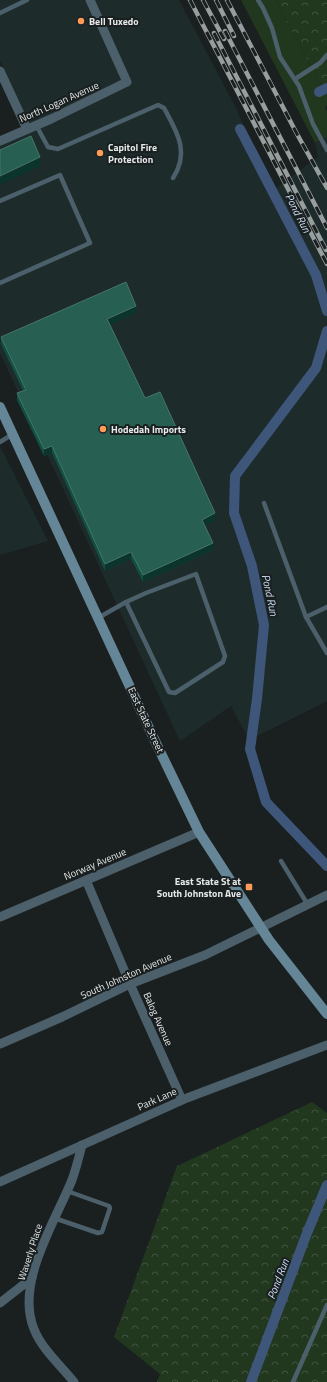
<svg xmlns="http://www.w3.org/2000/svg" width="327" height="1382" font-family="'Titillium Web',sans-serif">
<style>
.built{fill:#1e2b2b}
.grass{fill:#21371e}
.park{fill:url(#park-crowns)}
.lines{fill:none;stroke-linecap:round;stroke-linejoin:round}
.canal{stroke:#3f567b;stroke-width:10}
.lane{stroke:#4c606b;stroke-width:4.5}
.street{stroke:#4c606b;stroke-width:9}
.secondary{stroke:#658697;stroke-width:10}
.rail-casing{stroke:#989d9d;stroke-width:4.5}
.rail{stroke:#1a1f20;stroke-width:3;stroke-dasharray:9;stroke-linecap:butt}
.wall{fill:#114f41}
.shaded-wall{fill:#0b352c}
.building{fill:#285f53;stroke:#46756b}
.poi-dot{fill:#fe9b59;stroke:#1a1f20;stroke-width:1.5}
.labels{text-anchor:middle;dominant-baseline:central;stroke-width:4;stroke-linejoin:round;paint-order:stroke}
.poi-label{font-size:10px;font-weight:bold;fill:#e6eaea;stroke:#1a1f20;text-anchor:start}
.street-label{font-size:10px;fill:#e6eaea;stroke:#1a1f20}
.water-label{font-size:11px;font-style:italic;fill:#cfdff8;stroke:#1a1f20}
</style>
<defs>
<pattern id="park-crowns" width="20" height="18" patternUnits="userSpaceOnUse"><rect width="20" height="18" fill="#21371e"/><path d="M2 6a3 3 0 1 1 6 0M12 15a3 3 0 1 1 6 0" fill="none" stroke="#41543f"/></pattern>
</defs>
<rect width="100%" height="100%" fill="#1a1f20"/>
<g class="built">
<polygon points="0,0 179,0 236,108 272,191 318,157 315,143 327,137 327,701 249,740 231,706 180,741 0,353 0,140 30,126 0,61"/>
<polygon points="0,446 48,541 0,555"/>
</g>
<polygon class="grass" points="241,0 275,0 323,88 327,86 327,106 325,107 327,111 327,137 315,143"/>
<g class="park">
<polygon points="275,0 327,0 327,86 323,88"/>
<polygon points="312,1102 327,1113 327,1382 157,1382 160,1374 114,1337 177,1166"/>
</g>
<g class="lines">
<g class="canal">
<polyline points="319,92 327,88"/>
<polyline points="240,129 316,275 327,311"/>
<polyline points="327,331 316,368 235,476 234,513 252,566 264,625 257,699 250,749 266,802 327,866"/>
<polyline points="251,1382 307,1233 327,1185"/>
</g>
<g class="lane">
<polyline points="258,0 263,8 272,28 280,57 299,86 313,124 327,150"/>
<polyline points="0,13 27,0"/>
<polyline points="295,79 320,63 327,55"/>
<path d="M36 125 48 147 58 149 158 105 164 108C177 132 190 152 173 178"/>
<polyline points="0,201 60,175 90,243 0,283"/>
<polyline points="0,442 13,434"/>
<polyline points="264,503 306,617 327,653"/>
<polyline points="306,617 327,607"/>
<polyline points="98,618 126,602 146,593 196,574 225,656 223,662 175,693 169,692 126,602"/>
<polyline points="281,861 308,905"/>
<polyline points="54,1218 98,1233 102,1232 110,1208 109,1206 67,1191"/>
<polyline points="293,1382 327,1305"/>
</g>
<g class="street">
<polyline points="0,71 27,129"/>
<polyline points="0,141 51,119 127,82 90,0"/>
<polyline points="86,880 130,984 182,1100"/>
<polyline points="0,917 199,832"/>
<polyline points="0,1044 62,1017 130,984 205,955 327,895"/>
<polyline points="0,1182 187,1098 327,1045"/>
<polyline points="0,1303 32,1278"/>
<path d="M74 1382C61 1366 41 1348 34 1329 15 1283 55 1222 72 1180 76 1169 79 1157 82 1145"/>
</g>
<polyline class="secondary" points="0,407 156,743 199,832 269,940 327,1014"/>
<defs>
<g id="rail">
<polyline points="190,0 327,264"/>
<polyline points="203,0 224,39"/>
<polyline points="216,0 234,36"/>
<polyline points="227,0 297,134 327,188"/>
<polyline points="225,31 327,228"/>
<polyline points="214,33 326,250"/>
</g>
</defs>
<use href="#rail" class="rail-casing"/>
<use href="#rail" class="rail"/>
</g>
<polygon class="wall" points="136,313 110,324 145,398 215,520 205,525 213,550 143,582 131,559 105,571 52,453 44,456 17,400 17,393 23,391 1,344 1,337"/>
<g class="shaded-wall">
<polygon points="40,157 40,166 0,185 0,176"/>
<polygon points="136,306 136,313 107,326 107,319"/>
<polygon points="52,446 52,453 44,456 44,449"/>
<polygon points="215,513 215,520 202,527 202,520"/>
<polygon points="213,543 213,550 143,582 143,575"/>
<polygon points="131,552 131,559 105,571 105,564"/>
</g>
<g class="building">
<polygon points="31,136 40,157 0,176 0,150"/>
<polygon points="126,282 136,306 107,319 145,398 160,392 215,513 202,520 213,543 143,575 131,552 105,564 52,446 44,449 17,393 26,390 1,337"/>
</g>
<g class="poi-dot">
<circle cx="81" cy="21" r="4"/>
<circle cx="100" cy="153" r="4"/>
<circle cx="103" cy="429" r="4"/>
<rect x="245" y="883" width="8" height="8" rx="2"/>
</g>
<g class="labels">
<g class="poi-label">
<text x="89" y="21">Bell Tuxedo</text>
<text x="108" y="147">Capitol Fire<tspan x="108" dy="12">Protection</tspan></text>
<text x="111" y="429">Hodedah Imports</text>
<text x="241" y="881" text-anchor="end">East State St at<tspan x="241" dy="12">South Johnston Ave</tspan></text>
</g>
<g class="street-label">
<text transform="translate(59 102) rotate(-24)">North Logan Avenue</text>
<text transform="translate(146 720) rotate(65)">East State Street</text>
<text transform="translate(95 864) rotate(-23)">Norway Avenue</text>
<text transform="translate(126 976) rotate(-24)">South Johnston Avenue</text>
<text transform="translate(158 1019) rotate(66)">Balog Avenue</text>
<text transform="translate(157 1099) rotate(-24)">Park Lane</text>
<text transform="translate(30 1252) rotate(-72)">Waverly Place</text>
</g>
<g class="water-label">
<text transform="translate(298 213) rotate(63)">Pond Run</text>
<text transform="translate(270 595) rotate(78)">Pond Run</text>
<text transform="translate(278 1279) rotate(-69)">Pond Run</text>
</g>
</g>
</svg>
